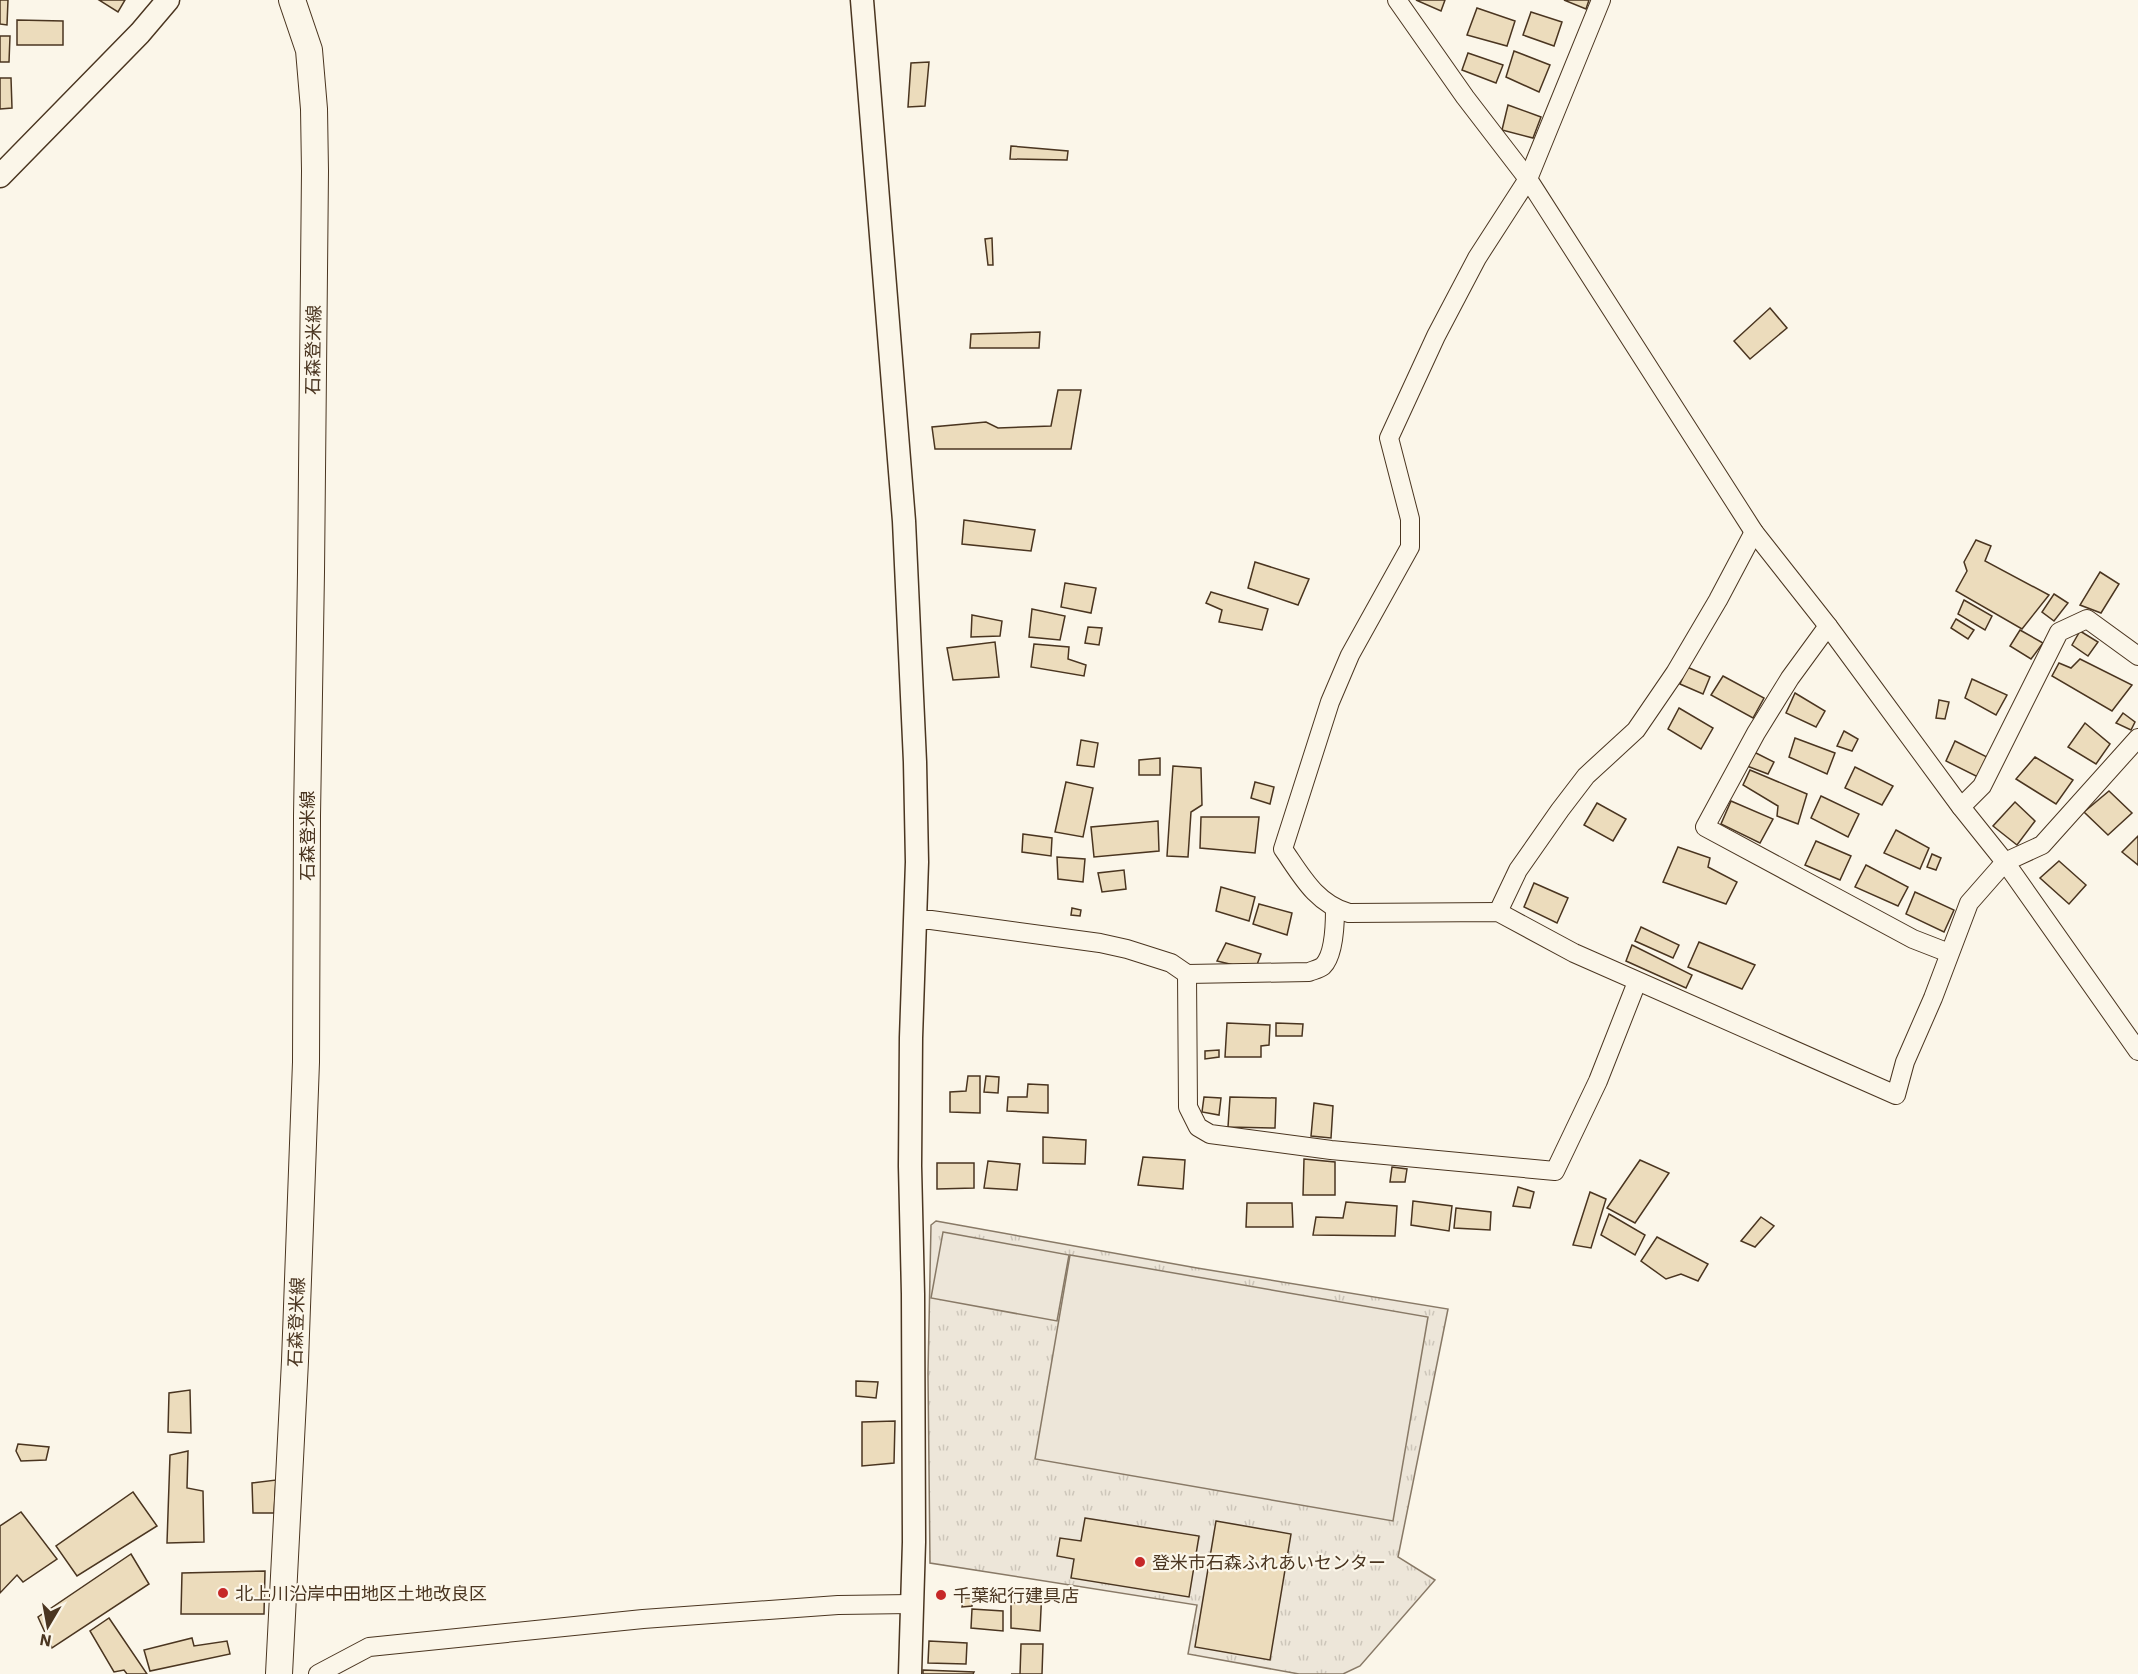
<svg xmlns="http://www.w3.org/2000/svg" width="2138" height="1674" font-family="'IBM Plex Sans','Noto Sans JP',sans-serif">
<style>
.grass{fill:url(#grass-tufts);stroke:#887966;stroke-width:1.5}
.pitch{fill:#ede6d9;stroke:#887966;stroke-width:1.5}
.building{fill:#ecdcbc;stroke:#4a3520;stroke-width:1.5}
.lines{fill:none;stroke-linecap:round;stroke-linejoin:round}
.minor-casing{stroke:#4a3520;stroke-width:20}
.tertiary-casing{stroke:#4a3520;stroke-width:25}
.secondary-casing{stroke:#4a3520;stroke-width:28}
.minor{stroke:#fbf6e9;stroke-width:18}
.tertiary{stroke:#fbf6e9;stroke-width:22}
.secondary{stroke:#fbf6e9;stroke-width:26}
.poi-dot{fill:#c62828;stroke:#fbf6e9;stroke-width:2}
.labels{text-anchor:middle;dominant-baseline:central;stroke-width:4.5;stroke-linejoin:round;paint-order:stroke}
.street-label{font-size:18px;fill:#4a3520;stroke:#fbf6e9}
.poi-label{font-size:18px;fill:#4a3520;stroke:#fbf6e9;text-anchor:start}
</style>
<defs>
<pattern id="grass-tufts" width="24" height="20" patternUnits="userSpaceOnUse" patternTransform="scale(1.5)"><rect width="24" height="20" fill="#ede6d9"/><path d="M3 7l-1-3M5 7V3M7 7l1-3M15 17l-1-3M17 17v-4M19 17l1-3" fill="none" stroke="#cdc6ba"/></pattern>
</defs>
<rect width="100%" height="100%" fill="#fbf6e9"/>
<polygon class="grass" points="936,1221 1197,1268 1448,1309 1398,1557 1435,1580 1360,1666 1343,1674 1299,1674 1188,1654 1197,1605 930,1563 928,1374 931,1225"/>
<g class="pitch">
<polygon points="943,1232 1069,1255 1057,1321 931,1298"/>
<polygon points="1070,1255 1428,1317 1393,1521 1035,1459"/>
</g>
<g class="building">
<polygon points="0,0 8,0 7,25 0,24"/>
<polygon points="99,0 125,0 118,12"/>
<polygon points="1416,0 1445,0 1441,11"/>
<polygon points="1564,0 1589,0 1586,9"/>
<polygon points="1477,8 1515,21 1507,46 1467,35"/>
<polygon points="1531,12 1562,22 1554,46 1523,35"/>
<polygon points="17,20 63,21 63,45 17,45"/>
<polygon points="0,36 10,36 9,62 0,62"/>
<polygon points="1514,51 1550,65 1539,92 1506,77"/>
<polygon points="1468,53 1503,65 1496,83 1462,70"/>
<polygon points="929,62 925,106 908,107 911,63"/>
<polygon points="0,78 11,78 12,108 0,109"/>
<polygon points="1508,105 1541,117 1533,138 1502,130"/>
<polygon points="1011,146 1068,151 1067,160 1010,159"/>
<polygon points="992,238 993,265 988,265 985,239"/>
<polygon points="1770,308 1787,328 1750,359 1734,341"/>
<polygon points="1040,332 1039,348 970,348 971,334"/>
<polygon points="1058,390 1081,390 1071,449 935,449 932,427 986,422 998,428 1051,426"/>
<polygon points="964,520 1035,530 1031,551 962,544"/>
<polygon points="1976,540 1991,546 1985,561 2049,595 2022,629 1956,591 1967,571 1964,562"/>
<polygon points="1255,562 1309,579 1298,605 1248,588"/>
<polygon points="2100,572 2119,584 2101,613 2080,605"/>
<polygon points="1065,583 1096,588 1091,613 1061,607"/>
<polygon points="1211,592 1268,609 1262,630 1219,622 1222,610 1206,603"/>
<polygon points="2054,594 2068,603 2054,621 2042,612"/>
<polygon points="1964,600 1992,616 1985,630 1958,614"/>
<polygon points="1032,609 1065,616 1060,640 1029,637"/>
<polygon points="972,615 1002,621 1000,636 971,637"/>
<polygon points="1956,619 1974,630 1968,639 1951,628"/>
<polygon points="1088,627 1102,628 1099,645 1085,643"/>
<polygon points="2020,630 2043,643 2031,659 2010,646"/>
<polygon points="2080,631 2098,642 2088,656 2072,645"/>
<polygon points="995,642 999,677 953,680 947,648"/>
<polygon points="1034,644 1069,647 1068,659 1086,665 1084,676 1031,667"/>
<polygon points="2080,659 2132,685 2112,711 2052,676 2059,663 2071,668"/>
<polygon points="1687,667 1710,677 1703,694 1680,684"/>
<polygon points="1723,676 1764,698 1753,718 1711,695"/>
<polygon points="1972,679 2007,695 1996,715 1965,698"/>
<polygon points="1795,693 1825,711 1816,727 1786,713"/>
<polygon points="1939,700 1949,702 1945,719 1936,718"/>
<polygon points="1679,708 1713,728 1701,749 1668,729"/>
<polygon points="2123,713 2135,722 2131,730 2116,723"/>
<polygon points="2085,723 2110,744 2096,764 2068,747"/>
<polygon points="1844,731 1858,739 1852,751 1837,746"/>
<polygon points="1795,738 1835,753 1827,774 1789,757"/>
<polygon points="1081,740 1098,743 1094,767 1077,765"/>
<polygon points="1955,741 1989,758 1980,778 1946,761"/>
<polygon points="1754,752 1774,762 1768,774 1747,766"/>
<polygon points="2035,757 2073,780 2056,804 2016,779"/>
<polygon points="1160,758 1160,775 1139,775 1139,760"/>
<polygon points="1173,766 1201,768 1202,805 1191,812 1188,857 1167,856"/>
<polygon points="1855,767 1893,786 1882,805 1845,788"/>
<polygon points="1750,770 1807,794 1798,824 1777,816 1778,806 1743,785"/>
<polygon points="1066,782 1093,788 1083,837 1055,832"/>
<polygon points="1255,782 1274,787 1270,804 1251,798"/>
<polygon points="2109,791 2132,813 2108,835 2084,812"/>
<polygon points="1821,796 1859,814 1848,837 1811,818"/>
<polygon points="1731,801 1773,819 1760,843 1721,824"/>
<polygon points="2015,802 2035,821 2017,845 1993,826"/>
<polygon points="1597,803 1626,819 1613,841 1584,825"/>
<polygon points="1201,817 1259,817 1255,853 1200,848"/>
<polygon points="1158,821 1159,851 1094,857 1091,827"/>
<polygon points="1896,830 1929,848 1920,869 1884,853"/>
<polygon points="1023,834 1052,838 1051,856 1022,852"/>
<polygon points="2138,836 2138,865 2122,852"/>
<polygon points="1816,841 1851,856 1840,880 1805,865"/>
<polygon points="1678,847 1710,858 1708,867 1737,882 1726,904 1663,882"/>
<polygon points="1932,854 1941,858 1936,870 1927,867"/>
<polygon points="1057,857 1085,859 1083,882 1058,879"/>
<polygon points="2059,861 2086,885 2069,904 2040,878"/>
<polygon points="1866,865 1908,887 1898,906 1855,887"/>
<polygon points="1124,870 1126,889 1102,892 1098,873"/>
<polygon points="1534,883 1568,898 1557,923 1524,907"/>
<polygon points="1221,887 1255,897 1249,921 1216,911"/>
<polygon points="1915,892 1954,910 1944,932 1906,914"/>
<polygon points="1259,904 1292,913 1287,935 1253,924"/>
<polygon points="1072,908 1081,910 1080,916 1071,915"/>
<polygon points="1641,927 1679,945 1673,958 1635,941"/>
<polygon points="1699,942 1755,965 1742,989 1688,967"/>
<polygon points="1226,943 1261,954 1255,970 1217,961"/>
<polygon points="1632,945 1692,975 1686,988 1626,961"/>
<polygon points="1227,1023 1270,1025 1269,1045 1261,1046 1261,1057 1225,1057"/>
<polygon points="1276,1023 1303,1024 1302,1036 1276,1036"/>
<polygon points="1219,1050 1219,1057 1205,1059 1205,1051"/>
<polygon points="968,1076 980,1076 980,1113 950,1112 950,1092 966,1091"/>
<polygon points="986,1076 999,1077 998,1093 984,1092"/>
<polygon points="1028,1084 1048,1085 1048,1113 1007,1111 1008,1097 1027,1097"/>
<polygon points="1204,1097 1221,1098 1219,1115 1202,1112"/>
<polygon points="1230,1097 1276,1098 1275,1128 1228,1127"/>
<polygon points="1314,1103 1333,1106 1331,1138 1311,1136"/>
<polygon points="1043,1137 1086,1140 1085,1164 1043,1163"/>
<polygon points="1143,1157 1185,1160 1183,1189 1138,1185"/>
<polygon points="1304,1159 1335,1162 1335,1195 1303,1195"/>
<polygon points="1640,1160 1669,1173 1635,1223 1607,1208"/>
<polygon points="988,1161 1020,1164 1017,1190 984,1188"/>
<polygon points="937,1163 974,1163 974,1188 937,1189"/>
<polygon points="1392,1167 1407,1169 1405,1182 1390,1182"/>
<polygon points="1518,1187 1534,1192 1530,1208 1513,1206"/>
<polygon points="1590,1192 1606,1199 1591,1248 1573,1245"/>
<polygon points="1413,1201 1452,1206 1449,1231 1411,1225"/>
<polygon points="1346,1202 1397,1206 1395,1236 1313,1235 1316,1217 1343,1218"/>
<polygon points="1247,1203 1292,1203 1293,1227 1246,1227"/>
<polygon points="1456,1208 1491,1212 1490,1230 1454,1228"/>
<polygon points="1609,1214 1645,1235 1635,1255 1601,1235"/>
<polygon points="1761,1217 1774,1226 1755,1247 1741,1241"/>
<polygon points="1657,1237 1708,1264 1698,1281 1681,1274 1666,1279 1641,1261"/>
<polygon points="856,1381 878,1382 876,1398 856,1396"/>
<polygon points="190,1390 191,1433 168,1432 169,1393"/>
<polygon points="895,1421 894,1463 862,1466 862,1422"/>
<polygon points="18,1444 49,1447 46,1460 21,1461 16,1451"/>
<polygon points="188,1451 187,1488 203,1491 204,1542 167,1543 170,1455"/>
<polygon points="276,1480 274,1513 253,1513 252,1483"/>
<polygon points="133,1492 157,1526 77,1576 56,1546"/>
<polygon points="21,1512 57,1559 23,1582 17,1575 0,1593 0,1526"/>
<polygon points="1085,1518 1199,1536 1189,1597 1071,1578 1074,1559 1057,1556 1060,1538 1081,1541"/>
<polygon points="1216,1521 1291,1534 1270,1660 1195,1647"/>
<polygon points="131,1554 149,1584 52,1648 38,1617"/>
<polygon points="265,1571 264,1614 181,1614 182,1573"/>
<polygon points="1027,1588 1042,1588 1040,1631 1011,1628 1011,1603 1027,1602"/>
<polygon points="963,1598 972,1598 972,1606 962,1607"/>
<polygon points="972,1609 1003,1611 1003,1631 971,1628"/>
<polygon points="109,1618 147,1674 127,1674 124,1670 114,1672 90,1631"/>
<polygon points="192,1638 194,1646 227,1641 230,1654 150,1671 144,1650"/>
<polygon points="929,1641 967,1643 966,1664 928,1663"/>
<polygon points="1021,1644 1043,1644 1042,1674 1011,1674 1020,1674"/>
<polygon points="923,1670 974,1672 973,1674 923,1674"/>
</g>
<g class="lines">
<defs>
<g id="minor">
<polyline points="1397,0 1465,97 1528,179 1754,532 1828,626 1961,807 2005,862 2138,1051"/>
<path d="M1601 0 1528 179 1477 258 1436 336 1389 438 1410 519V547L1350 655 1330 702 1283 849C1301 875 1316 904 1349 913L1498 912 1574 953 1896 1095 1905 1062 1933 998 1969 903 2005 862 2042 845 2138 738"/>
<polyline points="1828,626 1790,678 1756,733 1705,827 1913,939 1949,953"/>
<polyline points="1961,807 1982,786 2059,632 2087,619 2138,656"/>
<polyline points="1498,912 1518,870 1560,810 1586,776 1636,730 1675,673 1718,600 1754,532"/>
<path d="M915 920H931L1100 943 1127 949 1171 963 1187 974 1309 972C1314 970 1319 969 1323 966 1334 955 1335 924 1335 909"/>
<polyline points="1187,974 1188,1107 1198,1127 1210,1134 1331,1150 1555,1171 1598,1081 1637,982"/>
<polyline points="318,1674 369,1647 643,1619 838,1605 911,1604"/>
</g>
<g id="tertiary">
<polyline points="862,0 904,521 915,762 917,862 911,1038 910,1166 913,1294 914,1542 910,1674"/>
<polyline points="0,176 140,33 168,0"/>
</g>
<polyline id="secondary" points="279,1674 295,1361 306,1062 307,816 311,572 315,171 314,109 309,50 292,0"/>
</defs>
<use href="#minor" class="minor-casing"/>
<use href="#tertiary" class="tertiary-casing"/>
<use href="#secondary" class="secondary-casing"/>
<use href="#minor" class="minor"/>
<use href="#tertiary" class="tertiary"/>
<use href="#secondary" class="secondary"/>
</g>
<g class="poi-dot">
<circle cx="1140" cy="1562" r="6"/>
<circle cx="223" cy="1593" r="6"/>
<circle cx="941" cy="1595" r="6"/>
</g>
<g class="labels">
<g class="street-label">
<text transform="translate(313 350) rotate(-89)">石森登米線</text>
<text transform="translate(307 836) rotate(-90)">石森登米線</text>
<text transform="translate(296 1322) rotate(-88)">石森登米線</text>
</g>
<g class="poi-label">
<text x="1152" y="1562">登米市石森ふれあいセンター</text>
<text x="235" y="1593">北上川沿岸中田地区土地改良区</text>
<text x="953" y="1595">千葉紀行建具店</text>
</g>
</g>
<g transform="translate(48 1626) rotate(190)" stroke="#fbf6e9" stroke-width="4.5" paint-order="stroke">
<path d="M0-4.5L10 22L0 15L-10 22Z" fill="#4a3520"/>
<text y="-9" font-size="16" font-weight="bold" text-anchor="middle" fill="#4a3520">N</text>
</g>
</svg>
